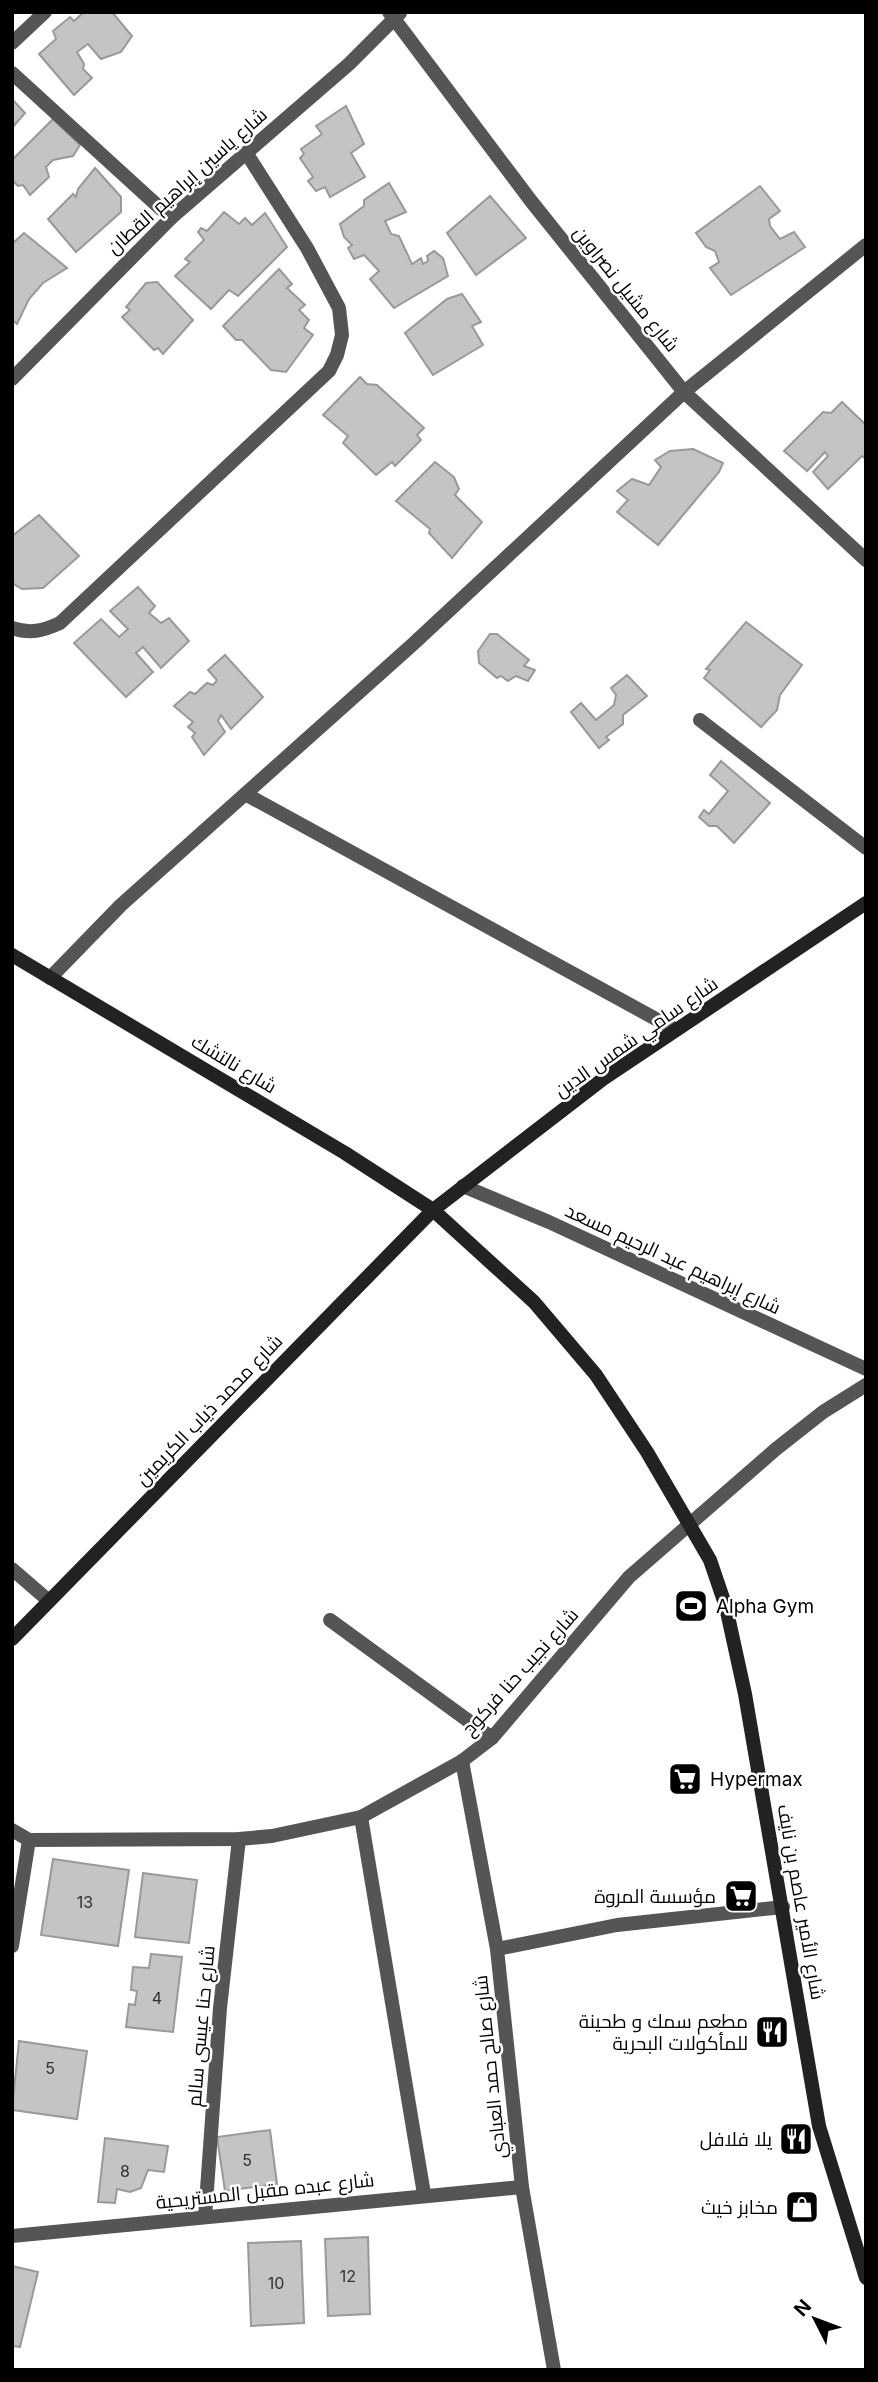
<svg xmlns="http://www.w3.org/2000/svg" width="878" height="2382" font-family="Inter,Cairo,sans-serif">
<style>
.building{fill:#c4c4c4;stroke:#999;stroke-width:2}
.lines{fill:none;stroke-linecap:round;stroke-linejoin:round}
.street{stroke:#555;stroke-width:14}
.secondary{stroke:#222;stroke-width:14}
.labels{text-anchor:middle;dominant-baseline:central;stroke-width:5;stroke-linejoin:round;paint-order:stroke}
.number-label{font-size:16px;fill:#313131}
.street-label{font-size:19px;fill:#000;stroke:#fff}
.poi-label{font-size:19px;fill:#000;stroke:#fff;text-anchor:end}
</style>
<rect width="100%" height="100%" fill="#fff"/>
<g class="building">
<polygon points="84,12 112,12 132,36 121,52 101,59 88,44 77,52 84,64 83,69 92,78 74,95 39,54 56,39 53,31 70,17 74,21"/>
<polygon points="12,99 25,113 12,128"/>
<polygon points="346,106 364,144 351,153 365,177 330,197 325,187 316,191 308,181 313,177 300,158 304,154 301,149 322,134 316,126"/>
<polygon points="53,119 80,145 73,156 53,160 46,167 49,177 30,195 23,185 18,186 12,180 12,160"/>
<polygon points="95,168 121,197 121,212 76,252 48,219 73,194 76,197 78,189"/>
<polygon points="389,183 406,212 385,221 391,234 399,236 412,264 421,258 423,264 428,261 427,256 434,251 443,258 448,276 394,308 370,279 379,271 364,255 354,259 348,248 352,245 344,237 340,224 364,206 364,200"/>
<polygon points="760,186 780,211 769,219 770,226 780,239 794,232 805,247 731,295 710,268 719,262 715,251 706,247 696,233"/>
<polygon points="490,196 526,238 476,275 447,233"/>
<polygon points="224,212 239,224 245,218 252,225 265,213 287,247 238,296 229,290 211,309 175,276 190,262 185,259 204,240 198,232 201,228 207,231"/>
<polygon points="24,233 67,268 43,283 29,299 17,324 12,320 12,244"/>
<polygon points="279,269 292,284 287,288 305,305 299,310 309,320 304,328 313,335 286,372 271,370 242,340 236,340 223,326"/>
<polygon points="157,282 193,320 163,354 158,348 154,350 122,317 130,310 126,307 146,283"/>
<polygon points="462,294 481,322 472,326 483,345 433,375 405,333 447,299"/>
<polygon points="360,377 367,384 377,385 424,428 417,435 421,440 395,466 392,462 376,475 343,443 348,436 323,415"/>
<polygon points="842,402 866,425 866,459 862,456 828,489 813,472 828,456 825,452 807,471 784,451 823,412 831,413"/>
<polygon points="693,449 723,463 719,472 658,545 617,512 628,500 617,491 632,479 649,485 661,467 655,460 670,451"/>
<polygon points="435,462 454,477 459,489 455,495 482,522 452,558 429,533 430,529 396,501"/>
<polygon points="39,515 79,556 43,588 22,589 12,583 12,536"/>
<polygon points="138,587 155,606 149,613 161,623 169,618 189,641 161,668 143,647 136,653 153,672 126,697 74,643 101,619 119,637 128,629 110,611"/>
<polygon points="746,622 802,665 780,695 777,710 761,727 704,678 710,670 706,669"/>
<polygon points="490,634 497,634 529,660 524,666 535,670 528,681 516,676 508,681 501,676 497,678 479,663 478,651"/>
<polygon points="225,655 263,697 231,729 221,715 218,721 225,732 204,755 192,737 195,733 188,727 193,722 174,706 190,692 195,694 207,683 213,685 217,680 208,670"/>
<polygon points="627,675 647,696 623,715 623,724 606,737 609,740 599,748 571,712 581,703 596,720 614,705 616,695 611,688"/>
<polygon points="721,761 770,803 734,843 717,826 709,826 699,817 704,810 709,814 728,791 710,775"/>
<polygon points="53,1859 129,1870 118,1946 41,1935"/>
<polygon points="143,1873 197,1880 189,1943 135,1937"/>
<polygon points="151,1954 182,1957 173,2032 126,2027 129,2004 135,2005 137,1991 131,1990 133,1967 149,1968"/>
<polygon points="19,2041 87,2051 77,2119 12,2110"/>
<polygon points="270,2130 277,2184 225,2191 217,2137"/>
<polygon points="105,2138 168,2146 164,2172 148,2170 141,2188 130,2192 117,2189 115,2203 98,2202"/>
<polygon points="368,2237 370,2314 328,2316 325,2239"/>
<polygon points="301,2241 304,2323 251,2326 248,2243"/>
<polygon points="12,2266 38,2272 20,2347 12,2346"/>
</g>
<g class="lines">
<g class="street">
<polyline points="389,12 531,201 684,392 866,560"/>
<polyline points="12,43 45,12"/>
<polyline points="12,73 171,218"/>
<polyline points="12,379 171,218 349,64 400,13"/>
<path d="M12 628C30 634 43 631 60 623L329 371 337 355 342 335 339 308 307 248 247 154"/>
<polyline points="700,720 866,848"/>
<polyline points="247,795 676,1030"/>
<polyline points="50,978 121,905 412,645 684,392 866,245"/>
<polyline points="463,1186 549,1222 866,1369"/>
<polyline points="12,1569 49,1601"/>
<polyline points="330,1620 492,1738"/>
<polyline points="462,1761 497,1949 522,2187 554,2370"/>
<polyline points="361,1817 424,2194"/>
<polyline points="12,1830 29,1840 239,1839 272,1836 361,1817 462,1761 492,1738 629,1577 776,1449 823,1412 866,1385"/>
<polyline points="12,1946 29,1840"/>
<polyline points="497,1949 617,1925 783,1907"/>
<polyline points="205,2217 220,2008 239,1839"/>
<polyline points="12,2236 522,2187"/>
</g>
<g class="secondary">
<polyline points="12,955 345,1153 433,1210 534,1302 596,1375 647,1452 710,1560 726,1607 745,1694 819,2126 866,2278"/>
<polyline points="12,1639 433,1210 603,1079 866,903"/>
</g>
</g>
<defs>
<symbol id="stadium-square" viewBox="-11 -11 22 22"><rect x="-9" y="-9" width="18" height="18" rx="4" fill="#000" stroke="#fff"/><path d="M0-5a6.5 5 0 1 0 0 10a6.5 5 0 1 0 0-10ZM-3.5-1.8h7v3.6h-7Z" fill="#fff"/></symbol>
<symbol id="supermarket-square" viewBox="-11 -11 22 22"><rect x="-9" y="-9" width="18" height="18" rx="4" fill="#000" stroke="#fff"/><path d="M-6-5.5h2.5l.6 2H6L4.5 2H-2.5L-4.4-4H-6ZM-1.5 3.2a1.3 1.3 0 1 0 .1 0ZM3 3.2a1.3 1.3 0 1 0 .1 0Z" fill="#fff"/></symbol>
<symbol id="restaurant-square" viewBox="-11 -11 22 22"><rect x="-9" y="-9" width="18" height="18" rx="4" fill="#000" stroke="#fff"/><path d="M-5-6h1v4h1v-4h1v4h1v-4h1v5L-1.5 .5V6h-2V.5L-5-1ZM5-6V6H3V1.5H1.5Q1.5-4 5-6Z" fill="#fff"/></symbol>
<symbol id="shop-square" viewBox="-11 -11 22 22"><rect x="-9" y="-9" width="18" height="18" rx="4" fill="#000" stroke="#fff"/><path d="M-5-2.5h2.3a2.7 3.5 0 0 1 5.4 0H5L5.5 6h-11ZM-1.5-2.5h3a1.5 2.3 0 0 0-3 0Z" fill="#fff"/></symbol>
</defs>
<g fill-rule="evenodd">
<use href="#stadium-square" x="672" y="1587" width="38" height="38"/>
<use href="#supermarket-square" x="666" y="1760" width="38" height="38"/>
<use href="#supermarket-square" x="722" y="1877" width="38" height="38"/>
<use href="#restaurant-square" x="753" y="2013" width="38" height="38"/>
<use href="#restaurant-square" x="777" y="2120" width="38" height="38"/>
<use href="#shop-square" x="783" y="2188" width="38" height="38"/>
</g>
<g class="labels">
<g class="number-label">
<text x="85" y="1902">13</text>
<text x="157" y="1998">4</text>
<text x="50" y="2068">5</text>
<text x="247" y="2160">5</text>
<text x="125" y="2171">8</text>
<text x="348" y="2276">12</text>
<text x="276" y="2283">10</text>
</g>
<g class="street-label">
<text transform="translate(187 181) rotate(-42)">شارع ياسين إبراهيم القطان</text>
<text transform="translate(626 289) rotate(51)">شارع مشيل نصراوين</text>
<text transform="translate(636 1037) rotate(-35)">شارع سامي شمس الدين</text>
<text transform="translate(234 1064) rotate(31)">شارع نالتشك</text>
<text transform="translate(673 1259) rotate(25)">شارع إبراهيم عبد الرحيم مسعد</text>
<text transform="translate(209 1410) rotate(-46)">شارع محمد ذياب الكريمين</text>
<text transform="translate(520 1672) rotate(-48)">شارع نجيب حنا فركوح</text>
<text transform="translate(801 1902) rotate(80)">شارع الأمير عاصم بن نايف</text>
<text transform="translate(201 2026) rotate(-85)">شارع حنا عيسى سالم</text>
<text transform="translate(490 2067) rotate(-96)">شارع صالح حمد العبادي</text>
<text transform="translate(265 2191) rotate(-6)">شارع عبده مقبل المستريحية</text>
</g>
<g class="poi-label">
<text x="716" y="1606" text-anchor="start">Alpha Gym</text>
<text x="710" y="1779" text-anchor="start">Hypermax</text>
<text x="716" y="1896">مؤسسة المروة</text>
<text x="748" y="2021">مطعم سمك و طحينة<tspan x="748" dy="22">للمأكولات البحرية</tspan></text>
<text x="772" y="2139">يلا فلافل</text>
<text x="778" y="2207">مخابز خيث</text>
</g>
</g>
<rect width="878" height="2382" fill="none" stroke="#000000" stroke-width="28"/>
<g transform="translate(815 2319) rotate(312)" stroke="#ffffff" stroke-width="5" paint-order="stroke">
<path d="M0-5L12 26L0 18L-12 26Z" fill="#000000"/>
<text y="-10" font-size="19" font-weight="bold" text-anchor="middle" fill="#000000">N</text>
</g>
</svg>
